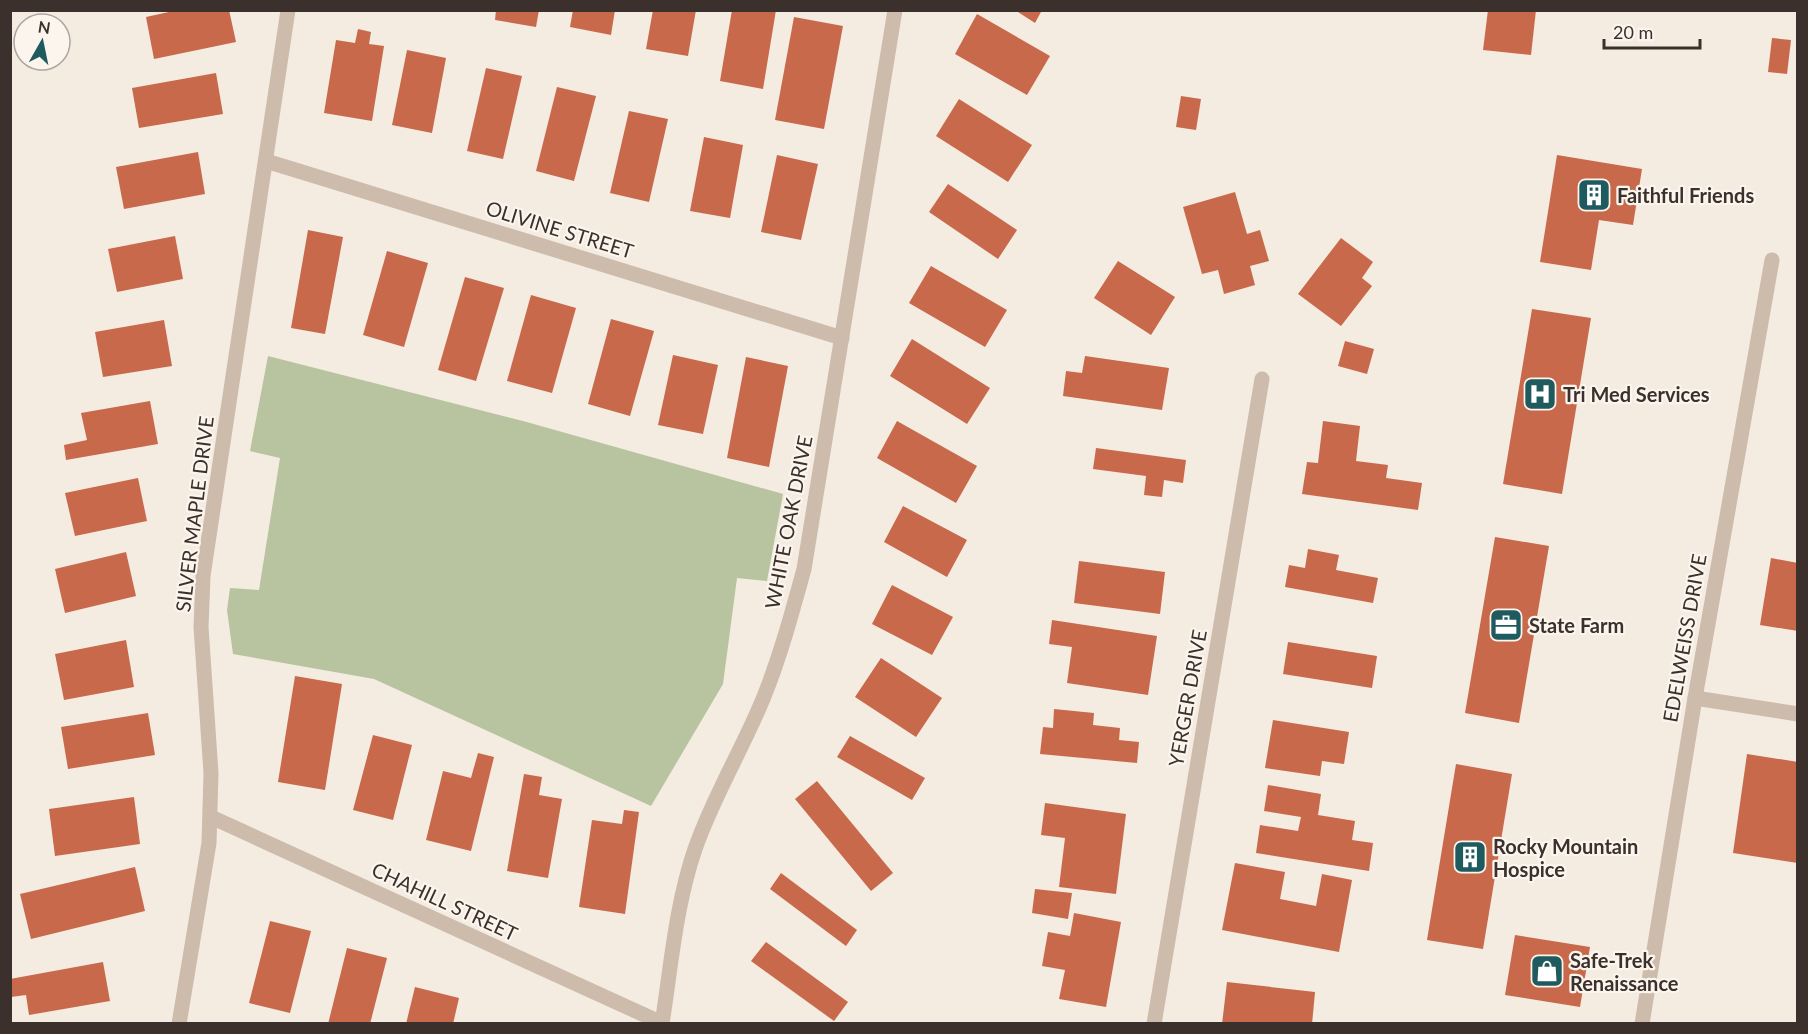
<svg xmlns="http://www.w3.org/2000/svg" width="1808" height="1034" font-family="Lato,sans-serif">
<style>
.green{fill:#b8c4a0}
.building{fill:#c8694b}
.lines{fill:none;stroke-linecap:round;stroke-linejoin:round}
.minor{stroke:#cdbbac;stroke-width:15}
.labels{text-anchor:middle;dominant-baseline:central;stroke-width:4.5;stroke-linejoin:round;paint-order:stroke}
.poi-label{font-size:20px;font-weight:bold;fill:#3b302b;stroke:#fbf5ee;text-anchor:start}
.street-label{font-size:20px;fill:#3b302b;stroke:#fbf5ee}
</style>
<rect width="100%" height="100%" fill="#f4ebe1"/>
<polygon class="green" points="268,356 523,421 783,494 767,581 737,578 723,684 651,806 374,679 233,654 227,610 230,588 259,590 280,458 250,451"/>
<g class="building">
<polygon points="178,10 229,10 236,42 154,59 146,17"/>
<polygon points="496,10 539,10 536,27 495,20"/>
<polygon points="573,10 615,10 611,35 570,27"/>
<polygon points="653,10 696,10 688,56 646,49"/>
<polygon points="732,10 776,10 763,89 720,81"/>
<polygon points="1015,10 1042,10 1035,23"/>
<polygon points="1488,10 1536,10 1531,55 1483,50"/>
<polygon points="977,14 1050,56 1027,95 955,54"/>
<polygon points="794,17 843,26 824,129 775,120"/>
<polygon points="358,29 371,32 369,44 384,46 372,121 324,113 336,40 355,43"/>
<polygon points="1772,38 1791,40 1787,74 1768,72"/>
<polygon points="407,50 446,58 432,133 392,125"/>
<polygon points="486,68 522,76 503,159 467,151"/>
<polygon points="216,73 223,114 139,128 132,88"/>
<polygon points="557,87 596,96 574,181 536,171"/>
<polygon points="1181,96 1201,99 1196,130 1176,127"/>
<polygon points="959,99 1032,145 1008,182 936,136"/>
<polygon points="629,111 668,119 649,202 610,193"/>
<polygon points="704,137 743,145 730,218 690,211"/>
<polygon points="198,152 205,194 124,209 116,167"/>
<polygon points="777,155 818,164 801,240 761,232"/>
<polygon points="1557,155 1642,169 1633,225 1599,220 1591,270 1540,262"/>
<polygon points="948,184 1017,230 998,259 929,212"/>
<polygon points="1235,192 1247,234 1260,230 1269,261 1250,266 1255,285 1224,294 1218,270 1202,274 1183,207"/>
<polygon points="308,230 343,237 325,334 291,328"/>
<polygon points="175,236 183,279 117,292 108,249"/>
<polygon points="1341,238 1373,262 1362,278 1372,286 1341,326 1298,294"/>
<polygon points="387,251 428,263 404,347 363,335"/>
<polygon points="1118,261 1175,297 1151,335 1094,298"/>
<polygon points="931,266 1007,310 985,347 909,303"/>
<polygon points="465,277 504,288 476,381 438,370"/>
<polygon points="531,295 576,308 552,393 507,381"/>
<polygon points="1532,309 1591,318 1562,494 1503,484"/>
<polygon points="611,319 654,331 630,416 588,404"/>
<polygon points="164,320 172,366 103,377 95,332"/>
<polygon points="912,339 990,388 967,424 890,376"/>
<polygon points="1345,341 1374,349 1367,374 1338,366"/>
<polygon points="673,355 718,365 703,434 658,425"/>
<polygon points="1085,356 1169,368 1162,410 1063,396 1066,371 1082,373"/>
<polygon points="746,357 788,366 769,467 727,458"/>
<polygon points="150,401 158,444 66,460 64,445 87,440 81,413"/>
<polygon points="897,421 977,466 956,503 877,458"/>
<polygon points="1323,421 1360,426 1356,461 1388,465 1386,478 1422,483 1418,510 1302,494 1307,462 1318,463"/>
<polygon points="1096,448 1186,460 1183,483 1164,480 1162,497 1144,495 1146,476 1093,469"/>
<polygon points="138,478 147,521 75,536 65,493"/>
<polygon points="903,506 967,540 947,577 884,542"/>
<polygon points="1495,537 1549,546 1519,723 1465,713"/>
<polygon points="1308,549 1339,555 1336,570 1378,578 1373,603 1285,587 1289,565 1305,568"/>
<polygon points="126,552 136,596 65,613 55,569"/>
<polygon points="1771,558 1798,563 1798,631 1760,625"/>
<polygon points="1079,561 1165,572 1160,614 1074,603"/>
<polygon points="892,585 953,617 932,655 872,624"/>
<polygon points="1052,620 1157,636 1148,695 1067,683 1072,647 1049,644"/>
<polygon points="126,640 134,687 64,700 55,654"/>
<polygon points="1288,642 1377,656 1372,688 1283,674"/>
<polygon points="881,658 942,698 916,737 855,697"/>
<polygon points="295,676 342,684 325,790 278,782"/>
<polygon points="1054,709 1094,713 1093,725 1120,728 1119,740 1139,742 1137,763 1040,754 1043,727 1053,728"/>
<polygon points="148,713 155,755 68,769 61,727"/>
<polygon points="1273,720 1349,732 1344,764 1322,761 1320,776 1265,768"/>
<polygon points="373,735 412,745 393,820 353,810"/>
<polygon points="850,736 925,778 912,800 837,757"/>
<polygon points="478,753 494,757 471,851 426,840 443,771 471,778"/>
<polygon points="1747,754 1798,762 1798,863 1733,853"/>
<polygon points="1456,764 1512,774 1483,949 1427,940"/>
<polygon points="524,774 542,777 539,795 562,799 548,878 507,871"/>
<polygon points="817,781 893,873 871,891 795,799"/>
<polygon points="1268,785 1321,794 1318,815 1355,821 1352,840 1373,843 1369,871 1256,853 1260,825 1298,831 1301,817 1264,811"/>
<polygon points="134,797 140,844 55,856 49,809"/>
<polygon points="1045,803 1126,814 1116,894 1059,887 1065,838 1041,835"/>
<polygon points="624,810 639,812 625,914 579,907 592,820 622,824"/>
<polygon points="1235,863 1285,872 1280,899 1316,906 1322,874 1352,880 1339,952 1222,930"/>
<polygon points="135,867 145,911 31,939 20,894"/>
<polygon points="781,873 857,930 846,946 770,889"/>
<polygon points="1035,889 1072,893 1068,919 1032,913"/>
<polygon points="1074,913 1121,922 1106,1007 1059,999 1065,970 1042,966 1048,932 1070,936"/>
<polygon points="270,921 311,931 290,1013 249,1003"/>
<polygon points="1515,935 1590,947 1580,1007 1505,995"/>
<polygon points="766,942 848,1002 834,1021 751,961"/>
<polygon points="347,948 387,958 370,1024 328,1024"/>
<polygon points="103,962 110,1001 29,1015 26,995 11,997 10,979"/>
<polygon points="1227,982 1315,992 1312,1024 1222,1024"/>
<polygon points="415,987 459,998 453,1024 406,1024"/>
</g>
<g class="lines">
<g class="minor">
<polyline points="266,161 842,338"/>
<polyline points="1695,698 1798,714"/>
<polyline points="211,817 662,1023"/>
<polyline points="179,1024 209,843 211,773 201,627 203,576 288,10"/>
<path d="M662 1024C671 966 676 904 695 849 713 797 742 750 763 699 780 657 792 613 804 569L895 10"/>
<polyline points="1154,1024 1262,379"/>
<polyline points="1642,1024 1695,698 1772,260"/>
</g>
</g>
<defs>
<symbol id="building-square" viewBox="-11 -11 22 22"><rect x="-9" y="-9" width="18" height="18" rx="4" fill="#1f5a5e" stroke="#fbf5ee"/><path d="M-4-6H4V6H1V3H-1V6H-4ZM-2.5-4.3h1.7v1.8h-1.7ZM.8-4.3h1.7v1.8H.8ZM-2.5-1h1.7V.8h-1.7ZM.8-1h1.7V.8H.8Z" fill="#fff"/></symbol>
<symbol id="hospital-square" viewBox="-11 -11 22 22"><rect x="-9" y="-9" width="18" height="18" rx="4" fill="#1f5a5e" stroke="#fbf5ee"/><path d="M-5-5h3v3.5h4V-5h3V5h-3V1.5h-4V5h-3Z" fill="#fff"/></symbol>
<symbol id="office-square" viewBox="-11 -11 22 22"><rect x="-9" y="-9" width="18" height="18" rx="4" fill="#1f5a5e" stroke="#fbf5ee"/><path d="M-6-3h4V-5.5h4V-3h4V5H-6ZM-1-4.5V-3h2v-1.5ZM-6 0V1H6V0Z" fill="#fff"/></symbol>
<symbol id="shop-square" viewBox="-11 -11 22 22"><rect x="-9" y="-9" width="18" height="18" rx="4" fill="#1f5a5e" stroke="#fbf5ee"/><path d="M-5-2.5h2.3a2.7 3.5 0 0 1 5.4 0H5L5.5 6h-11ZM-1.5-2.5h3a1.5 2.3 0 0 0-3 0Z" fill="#fff"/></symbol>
</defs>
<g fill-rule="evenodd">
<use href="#building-square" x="1575" y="176" width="38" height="38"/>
<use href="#hospital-square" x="1521" y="375" width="38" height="38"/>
<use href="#office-square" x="1487" y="606" width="38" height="38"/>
<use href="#building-square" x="1451" y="838" width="38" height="38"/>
<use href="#shop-square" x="1528" y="952" width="38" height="38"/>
</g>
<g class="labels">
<g class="poi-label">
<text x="1617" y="195">Faithful Friends</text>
<text x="1563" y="394">Tri Med Services</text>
<text x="1529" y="625">State Farm</text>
<text x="1493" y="846">Rocky Mountain<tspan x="1493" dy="23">Hospice</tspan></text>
<text x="1570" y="960">Safe-Trek<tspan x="1570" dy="23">Renaissance</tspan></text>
</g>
<g class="street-label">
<text transform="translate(560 229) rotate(17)">OLIVINE STREET</text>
<text transform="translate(194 514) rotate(-83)">SILVER MAPLE DRIVE</text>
<text transform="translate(788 522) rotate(-79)">WHITE OAK DRIVE</text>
<text transform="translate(1684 638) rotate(-80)">EDELWEISS DRIVE</text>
<text transform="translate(1187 698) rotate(-80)">YERGER DRIVE</text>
<text transform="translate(445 901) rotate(25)">CHAHILL STREET</text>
</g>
</g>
<rect width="1808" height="1034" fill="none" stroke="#3b302b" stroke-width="24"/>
<g transform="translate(42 42) rotate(9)"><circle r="28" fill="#fbf5ee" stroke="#aea6a0" stroke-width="1.5"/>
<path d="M0-4.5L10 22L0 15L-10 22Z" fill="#1f5a5e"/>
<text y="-9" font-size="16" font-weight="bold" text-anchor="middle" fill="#3b302b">N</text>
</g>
<path d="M1604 39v9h96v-9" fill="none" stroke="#3b302b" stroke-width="3"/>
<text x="1613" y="39" font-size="18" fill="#3b302b" stroke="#fbf5ee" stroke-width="4.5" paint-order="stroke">20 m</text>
</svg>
